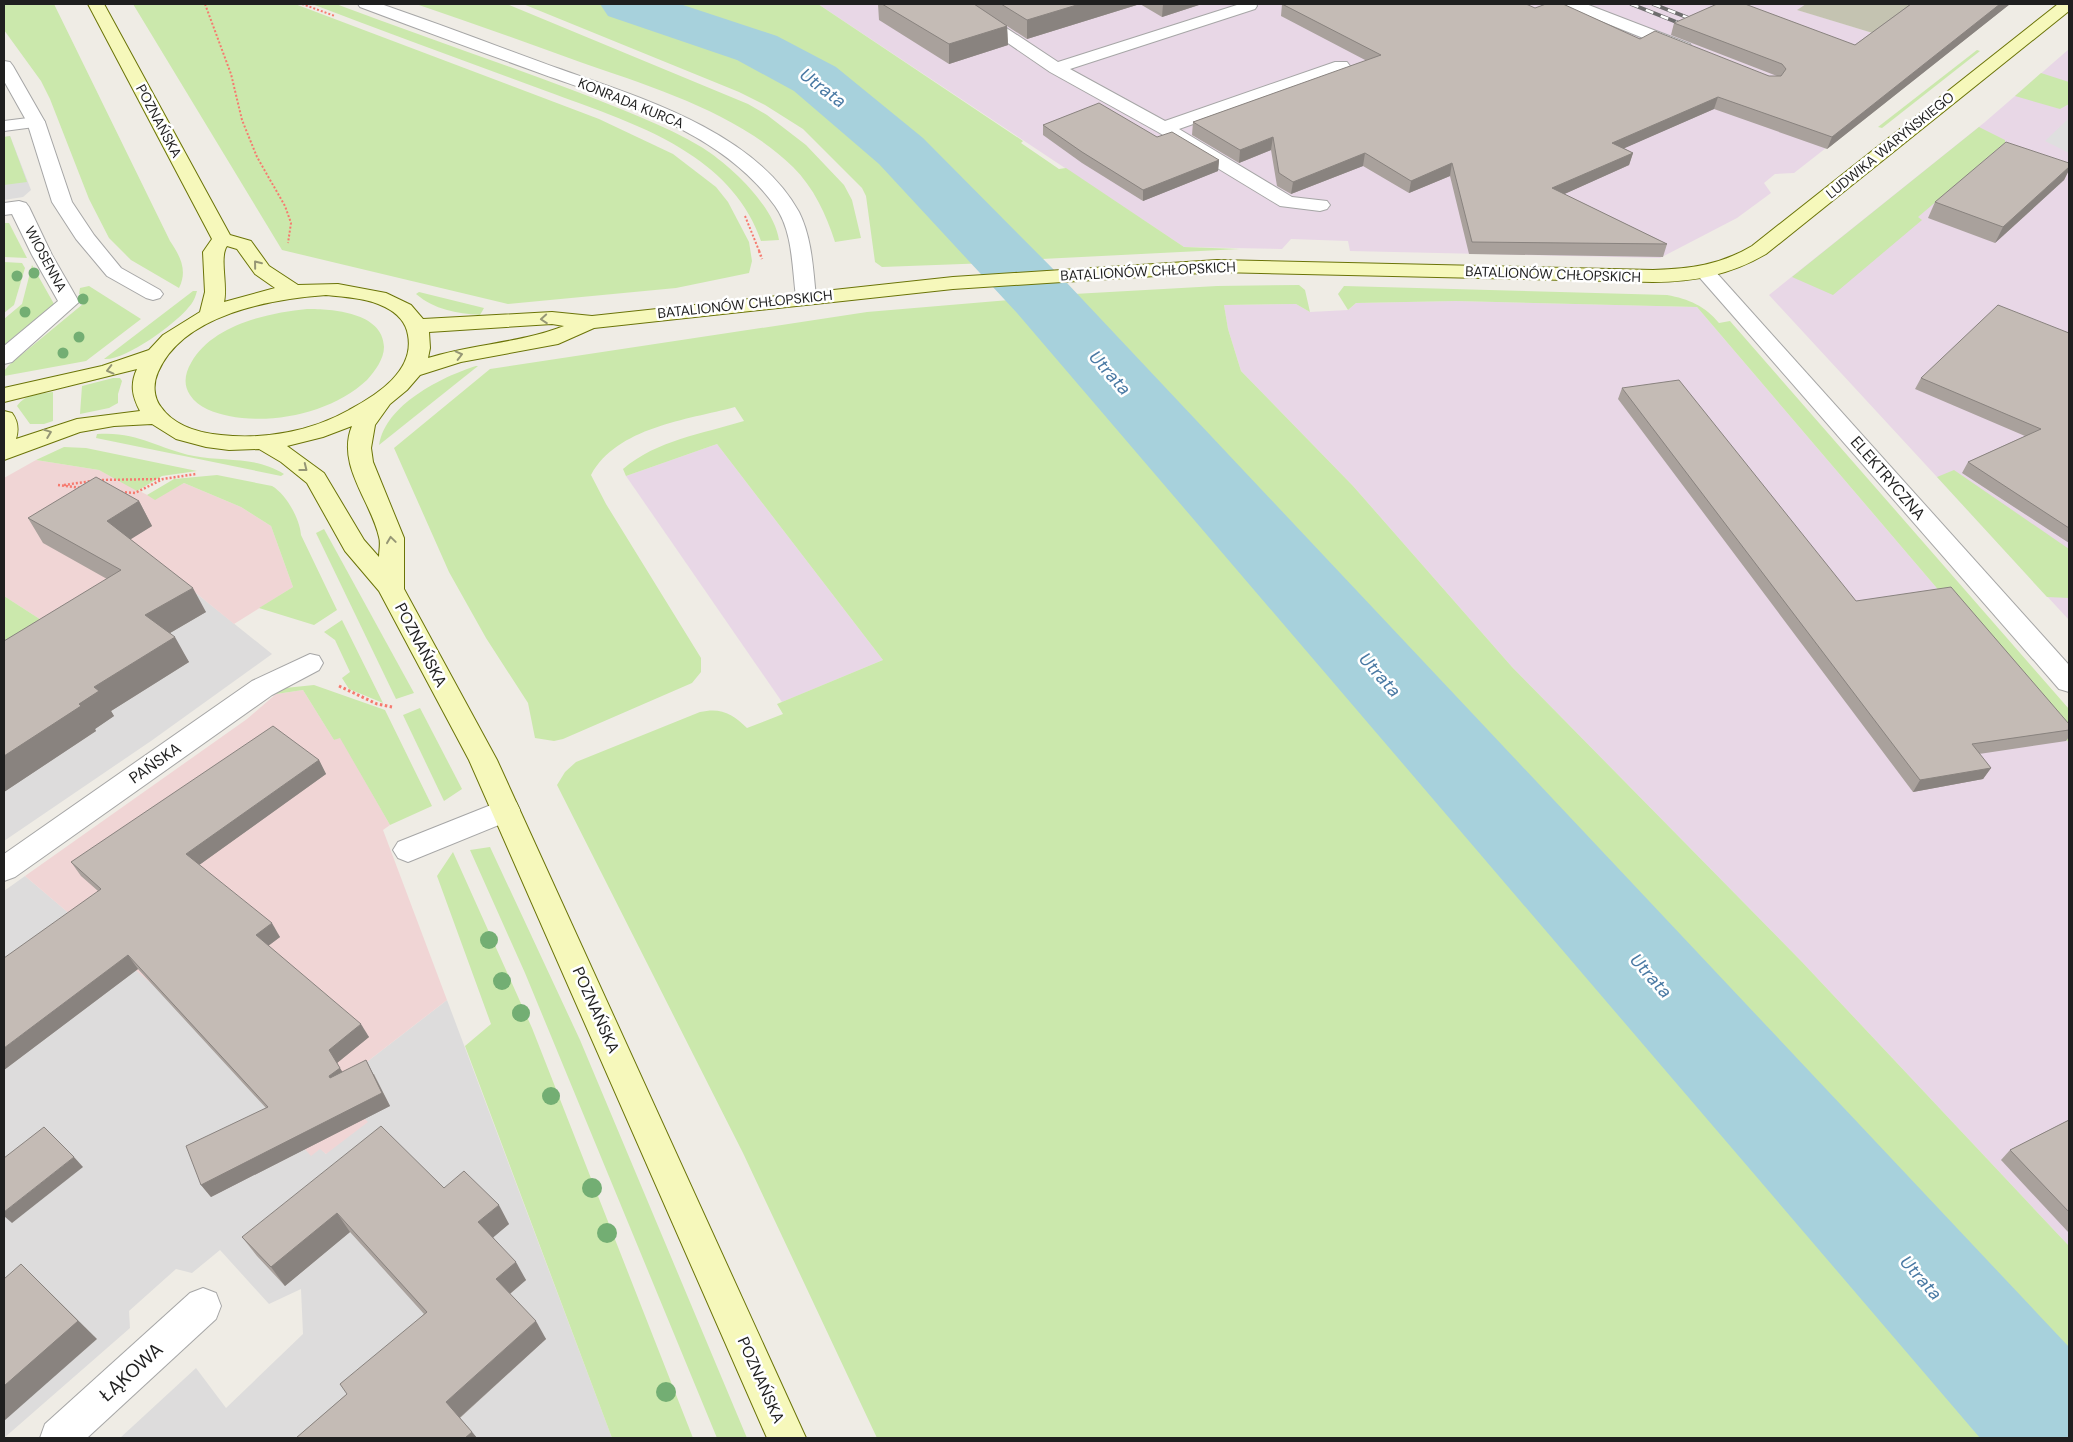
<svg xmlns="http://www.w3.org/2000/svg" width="2073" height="1442" font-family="'DM Sans',sans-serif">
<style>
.residential{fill:#dddcdc}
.commercial{fill:#f0d5d5}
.industrial{fill:#e8d7e6}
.construction{fill:#c4c3b1}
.grass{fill:#cbe8ac}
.parking{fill:#dfdfdf}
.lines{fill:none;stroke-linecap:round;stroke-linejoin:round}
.river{fill:#a7d1dc;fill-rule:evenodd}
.lane-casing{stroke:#a6a6a6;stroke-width:2}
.street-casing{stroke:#a6a6a6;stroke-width:2}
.secondary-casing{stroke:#6b7408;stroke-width:2}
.path-far2{stroke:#f67a6f;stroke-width:2;stroke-dasharray:2 2;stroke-linecap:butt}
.path-far1{stroke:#f67a6f;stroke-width:2.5;stroke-dasharray:2 2;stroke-linecap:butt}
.path{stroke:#f67a6f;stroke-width:3;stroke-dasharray:2.5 2.5;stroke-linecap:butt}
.lane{fill:#fff;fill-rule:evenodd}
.street{fill:#fff;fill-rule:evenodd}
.secondary{fill:#f6f8bb;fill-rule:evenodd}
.rail-casing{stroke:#6d6d6d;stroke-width:4}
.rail{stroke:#fff;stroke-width:2.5;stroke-dasharray:8;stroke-linecap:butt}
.tree{fill:#73ae73}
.wall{fill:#a9a19c}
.shaded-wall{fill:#89837f}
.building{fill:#c4bbb5;stroke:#89837f}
.oneway{stroke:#959675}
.labels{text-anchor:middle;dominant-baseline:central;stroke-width:5;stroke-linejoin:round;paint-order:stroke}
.far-street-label{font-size:14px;fill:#1f1f1f;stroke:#fff}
.street-label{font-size:16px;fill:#1f1f1f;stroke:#fff}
.water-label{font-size:18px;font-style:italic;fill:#4a7aa4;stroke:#fff}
.near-street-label{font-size:19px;fill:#1f1f1f;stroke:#fff}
</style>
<rect width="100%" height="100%" fill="#efece5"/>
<g class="residential">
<polygon points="10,136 31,190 23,197 4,200 4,137"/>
<polygon points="191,589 272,654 151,741 4,841 4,674"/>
<polygon points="25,876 180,1007 326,1154 343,1096 359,1068 447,1000 612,1438 120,1438 196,1368 226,1408 303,1334 301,1289 269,1304 220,1250 192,1273 176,1269 129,1311 130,1328 4,1438 4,891"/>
</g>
<g class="commercial">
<polygon points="36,460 99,470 155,499 184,483 241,507 271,526 293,587 234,624 191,589 66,636 4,596 4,478"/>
<polygon points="303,690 334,740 340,737 390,825 383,830 447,1000 359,1068 343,1096 368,1122 326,1154 320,1149 311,1156 179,1007 25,876 247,719 276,694"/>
</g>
<g class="industrial">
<polygon points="818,4 1806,4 1798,10 1945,55 1794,173 1775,174 1764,183 1771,193 1737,218 1660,258 1350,251 1348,241 1291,239 1282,249 1184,247"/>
<polygon points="2069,49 2069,620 1769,295 1985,122"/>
<polygon points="1456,301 1697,307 2069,743 2069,1246 1802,962 1512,667 1353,486 1241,371 1228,329 1224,305 1296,304 1310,312 1348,310 1356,303"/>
<polygon points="717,444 883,660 782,702 626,476"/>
</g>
<polygon class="construction" points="1806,4 2009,4 1945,55 1797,10"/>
<g class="grass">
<path d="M4 4H54L170 241C180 256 188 270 179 288L131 260 109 238 89 199 50 99 41 81 4 30Z"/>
<polygon points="133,4 295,4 599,119 673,154 716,187 728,202 749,242 752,261 749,273 676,288 508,304 282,250"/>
<path d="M312 4H336C415 34 496 61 575 91 618 108 663 124 703 148 731 166 774 206 779 240L761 241C748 203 721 174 688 153 650 127 589 107 546 91 468 62 390 34 312 4Z"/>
<path d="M416 4H507L748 104 767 115 806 145 844 185 852 200 861 238 835 242C826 214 814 188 793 167 738 113 652 87 580 62 526 42 471 23 416 4Z"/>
<polygon points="523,4 606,4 734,47 781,68 816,92 892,156 983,251 973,253 974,256 983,254 989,263 882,267 875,262 866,196 862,188 803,129 765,105 739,92"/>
<path d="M649 4H818L1023 141 1021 143 1059 169 1066 168 1184 247 1240 249 1022 260C963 199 907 131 837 82 781 44 713 24 649 4Z"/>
<polygon points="1977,50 1980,51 1882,128 1878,127"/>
<polygon points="2041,73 2069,82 2069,104 2060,109 2015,96"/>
<polygon points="1979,127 2005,140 2005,143 1918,217 1922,220 1833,295 1792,277"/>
<polygon points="10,136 27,182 4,185 4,137"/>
<polygon points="4,223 9,223 27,258 4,257"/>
<polygon points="4,262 22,263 25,268 14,305 4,313"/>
<polygon points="32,265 54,304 4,345 4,319 22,304"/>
<polygon points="1299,285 1305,290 1310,312 1296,304 1224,305 1228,329 1241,371 1353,486 1512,667 1802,962 2069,1246 2069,1399 1056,295 1217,286"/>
<polygon points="89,286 141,319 86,361 4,376 4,371 9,365 83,304 86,294 79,294 80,288"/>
<path d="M1344 286 1667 295C1689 299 1705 306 1719 323L1730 321 2069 709V743L1697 307 1456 301 1356 303 1348 310 1338 294Z"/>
<path d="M193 291H197C195 298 193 303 188 308 175 324 125 361 104 359Z"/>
<path d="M419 292 484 308 480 315C456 313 435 310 416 294Z"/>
<path d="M1021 299 1222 516 2050 1438H877L743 1153 557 785 565 772 576 762 700 712C721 707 733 714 747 728L783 714 777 704 883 660 717 444 626 476 623 469C657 440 702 434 744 421L735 407C687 420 617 427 591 475L606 504 701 658V672L692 683 563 739 554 741 535 738 528 703 486 638 449 572 394 448 490 369 867 312Z"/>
<path d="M307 309C332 309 383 312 384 347 384 359 375 371 367 380 333 412 274 425 229 416 215 413 198 408 190 395 183 385 185 373 191 363 212 325 267 313 307 309Z"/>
<path d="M476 366H478L379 445C385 405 441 377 476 366Z"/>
<polygon points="113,378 120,378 122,381 118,394 118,403 109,408 80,414 82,386"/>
<path d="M53 392V421L44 424H30L17 406C25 394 40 394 53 392Z"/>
<path d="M97 434C138 431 156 448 194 456 225 462 256 456 284 474L281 476 96 438Z"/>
<polygon points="64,447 86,448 197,471 162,476 137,491 99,470 36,460"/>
<polygon points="1954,470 2069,549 2069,598 2047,597 1937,477"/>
<path d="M217 475 272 486C286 494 300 519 301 535L337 610 314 625 259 608 293 587 271 526 241 507 184 483 155 500 147 495 174 479Z"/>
<polygon points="324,529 414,693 396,699 316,533"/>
<polygon points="4,596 66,636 4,674"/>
<polygon points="342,620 383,703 349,689 342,678 350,672 335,640 324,632"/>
<polygon points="314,685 385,710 432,806 390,825 340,738 334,740 303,690 276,694 275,692 285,688"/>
<polygon points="420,708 462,789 444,801 403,715"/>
<polygon points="490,847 580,1040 747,1438 717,1438 525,973 470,850"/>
<polygon points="453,852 532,1028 693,1438 612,1438 465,1046 491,1024 437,876"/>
</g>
<polygon class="parking" points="2069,118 2069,153 2045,141"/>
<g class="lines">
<polygon class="river" points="600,4 680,4 777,36 836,67 923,138 1067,283 2069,1347 2069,1438 1980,1438 1017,313 879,164 794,91 737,60 608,16"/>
<defs>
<g id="lane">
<polygon points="951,4 970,4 1058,62 1240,4 1256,4 1257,6 1255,9 1070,69 1165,121 1335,62 1347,62 1350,66 1347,70 1179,129 1292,197 1327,201 1330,205 1327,209 1320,211 1280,206 1158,132 1050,72"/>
<polygon points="1564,4 1586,4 1690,44 1692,48 1690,52 1678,52 1566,7"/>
<polygon points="4,61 10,62 13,66 45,122 72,202 94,235 121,268 160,290 163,294 160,298 153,300 146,298 107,276 76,239 52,202 27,122 4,81"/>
<polygon points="506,799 516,802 520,810 516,818 408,862 398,858 393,850 398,842"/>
</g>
<g id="street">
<path d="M358 4H381L415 16C463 33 510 51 557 68 639 97 754 131 799 212 812 238 813 269 816 297L813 301 806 303 799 301 796 297C792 267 793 231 775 206 720 129 618 102 534 71 476 50 418 29 360 7Z"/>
<polygon points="36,117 42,118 45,122 42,126 4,131 4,121"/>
<polygon points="19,201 26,203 29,207 52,255 79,302 12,362 4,364 4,346 58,301 32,255 12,214 4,215 4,203"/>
<polygon points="1707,268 1714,270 2069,665 2069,692 2059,689 1700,278 1697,274 1700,270"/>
<polygon points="310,654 319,656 323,663 319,670 272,695 15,877 4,881 4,854 252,681"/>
<polygon points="203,1288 216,1293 221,1306 216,1319 87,1438 40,1438 45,1424 190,1293"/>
</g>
<path id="secondary" d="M88 4H104L230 235 251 241 269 266 298 285 338 284 386 293 411 305 423 319 552 312 592 316 953 277 1217 260 1653 270C1690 269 1720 265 1752 246L2058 4H2069V11L1766 254C1730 275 1694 282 1653 282L1217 272 953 289 594 328 558 344 461 362 420 375 407 390 390 404 375 425 371 448 373 462 404 538V589L497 760 806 1438H767L469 760 379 591 345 551 307 483 281 462 259 449 229 450 206 447 176 439 152 424 114 426 80 432 4 460V411L12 413C18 421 19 429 16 439L77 419 140 411C132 396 130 384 137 369L4 402V388L102 366 149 350 163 335 200 312 205 292 203 252 212 239ZM227 246 237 249 255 274 275 288 224 302C228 286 219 257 227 246ZM326 295C346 297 367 298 385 307 397 313 406 322 408 335 415 371 377 395 349 410 312 431 264 440 221 435 200 433 174 426 161 407 153 397 153 383 158 372 183 314 271 299 326 295ZM552 324 564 326C521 343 473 344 428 358L430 348 429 332ZM352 426C336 465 371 501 379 537 381 543 379 551 379 557L364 540 324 473 287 446 323 437Z"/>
</defs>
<use href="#lane" class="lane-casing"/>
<use href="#street" class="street-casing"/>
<use href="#secondary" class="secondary-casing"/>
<g class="path-far2">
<polyline points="205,4 231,74 242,120 257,157 285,206 291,223 288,243"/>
<polyline points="302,4 335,16"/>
<polyline points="745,216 760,253"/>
</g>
<g class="path-far1">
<polyline points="759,251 762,259"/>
<polyline points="98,480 162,479"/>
<polyline points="58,485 83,488"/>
<polyline points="64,485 92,481"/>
<polyline points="121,492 135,493 163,479 196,474"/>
</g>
<polyline class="path" points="339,686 377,704 392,707"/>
<use href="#lane" class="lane"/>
<use href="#street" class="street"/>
<use href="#secondary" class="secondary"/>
<defs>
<g id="rail">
<polyline points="1631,4 1689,27"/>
<polyline points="1653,4 1699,22"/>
</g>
</defs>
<use href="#rail" class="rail-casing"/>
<use href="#rail" class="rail"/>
</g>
<g class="tree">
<circle cx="34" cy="273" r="5.5"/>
<circle cx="17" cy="276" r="5.5"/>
<circle cx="83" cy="299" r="5.5"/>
<circle cx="25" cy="312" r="5.5"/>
<circle cx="79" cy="337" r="5.5"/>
<circle cx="63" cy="353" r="5.5"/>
<circle cx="489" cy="940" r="9"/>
<circle cx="502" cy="981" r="9"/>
<circle cx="521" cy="1013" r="9"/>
<circle cx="551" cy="1096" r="9"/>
<circle cx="592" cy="1188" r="10"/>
<circle cx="607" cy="1233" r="10"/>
<circle cx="666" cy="1392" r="10"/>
</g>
<g class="wall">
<polygon points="878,4 1140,4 1027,39 1007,26 1008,45 949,64 879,20"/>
<polygon points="1140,4 1202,4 1162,17"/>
<polygon points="1282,4 1535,8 1769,76 1777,76 1671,35 1674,23 1855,45 1911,4 2010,4 1827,149 1714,109 1624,148 1633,153 1629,165 1564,194 1667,244 1663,257 1469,254 1450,176 1409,193 1363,166 1291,194 1277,186 1271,150 1239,163 1192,135 1193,122 1367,61 1281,16"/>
<polygon points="1043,125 1157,137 1219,160 1218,171 1143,201 1082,163 1043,135"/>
<polygon points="2069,163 2069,170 2064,180 1995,243 1928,218 1935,202"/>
<polygon points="2069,333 2069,543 1962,473 1968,462 2025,436 1915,389 1921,378"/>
<polygon points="1622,388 1856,601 2069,724 2069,737 2066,741 1979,754 1991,768 1983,779 1913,792 1618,399"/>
<polygon points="139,501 152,526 130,539 206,612 170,633 189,662 111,711 114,716 95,729 96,731 4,792 107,579 43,543 28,518"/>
<polygon points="319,760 326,774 199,865 280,937 268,946 369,1037 337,1063 342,1072 374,1074 390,1106 211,1197 201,1185 266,1108 138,969 4,1070 98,891 81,876 71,862"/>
<polygon points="2069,1120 2069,1233 2001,1160 2010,1150"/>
<polygon points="444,1188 509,1224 493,1237 526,1280 510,1294 546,1339 460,1418 472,1432 477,1438 296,1438 347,1394 424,1314 350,1232 285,1286 257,1256 242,1237"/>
</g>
<g class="shaded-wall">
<polygon points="1080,4 1140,4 1027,39 1027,20"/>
<polygon points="1163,4 1202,4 1162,17"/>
<polygon points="2000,4 2010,4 1827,149 1832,137"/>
<polygon points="1007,26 1008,45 949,64 949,44"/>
<polygon points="1718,97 1714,109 1609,155 1612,143"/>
<polygon points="1273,137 1271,150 1239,163 1240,150"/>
<polygon points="1365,153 1363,166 1291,194 1293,182"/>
<polygon points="1633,153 1629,165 1549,201 1552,188"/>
<polygon points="1219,160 1218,171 1143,201 1143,190"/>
<polygon points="1452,163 1450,176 1409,193 1411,181"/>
<polygon points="2069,167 2069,170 2064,180 1995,243 2003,227"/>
<polygon points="139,501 152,526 120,546 107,521"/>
<polygon points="193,588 206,612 158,640 145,615"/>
<polygon points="175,637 189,662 111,711 114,716 95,729 96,731 4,792 4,756 79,704 94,687"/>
<polygon points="319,760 326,774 195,868 186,854"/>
<polygon points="1991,768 1983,779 1913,792 1920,780"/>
<polygon points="272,923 280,937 264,949 256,935"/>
<polygon points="128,955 138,969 4,1070 4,1048"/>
<polygon points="361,1024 369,1037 337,1063 329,1050"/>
<polygon points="366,1060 390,1106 211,1197 201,1185"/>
<polygon points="340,1068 348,1081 337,1089 329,1076"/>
<polygon points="74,1157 83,1167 12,1223 4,1216 4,1212"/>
<polygon points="499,1205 509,1224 489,1241 478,1222"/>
<polygon points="337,1213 350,1232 285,1286 271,1267"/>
<polygon points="516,1262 526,1280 506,1297 496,1279"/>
<polygon points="21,1264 97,1339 4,1421 4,1386"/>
<polygon points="536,1321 546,1339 458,1419 446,1402"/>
<polygon points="472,1432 477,1438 465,1438"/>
</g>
<g class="building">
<polygon points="882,4 974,4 1007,26 949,44"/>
<polygon points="1001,4 1080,4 1027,20"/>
<polygon points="1282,4 1526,4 1535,8 1546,4 1563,4 1640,39 1655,31 1769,76 1781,76 1786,69 1782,64 1674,23 1717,4 1745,4 1855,45 1911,4 2000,4 1832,137 1718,97 1612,143 1633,153 1552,188 1667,244 1472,242 1452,163 1411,181 1365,153 1293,182 1279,173 1273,137 1240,150 1193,122 1381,55"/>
<polygon points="1099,103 1157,137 1172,132 1219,160 1143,190 1082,152 1043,125"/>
<polygon points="2006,142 2069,163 2069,167 2003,227 1935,202"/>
<polygon points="1998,305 2069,333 2069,528 1968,462 2041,429 1921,378"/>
<polygon points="1679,380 1856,601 1951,587 2069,724 2069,730 1972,744 1991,768 1920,780 1622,388"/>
<polygon points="96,477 139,501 107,521 193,588 145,615 175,637 94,687 99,691 79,704 81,706 4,756 4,641 121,570 28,518"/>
<polygon points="273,726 319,760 186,854 272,923 256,935 361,1024 329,1050 340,1068 329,1076 330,1078 366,1060 382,1093 201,1185 186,1146 268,1107 128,955 4,1048 4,958 101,889 71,862"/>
<polygon points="2069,1120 2069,1212 2010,1150"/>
<polygon points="381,1126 444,1188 464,1171 499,1205 478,1222 516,1262 496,1279 536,1321 446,1402 472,1432 465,1438 296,1438 347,1394 340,1384 427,1312 337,1213 271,1267 242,1237"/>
<polygon points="44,1127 74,1157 4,1212 4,1158"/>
<polygon points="21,1264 78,1321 4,1386 4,1279"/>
</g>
<defs><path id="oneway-chevron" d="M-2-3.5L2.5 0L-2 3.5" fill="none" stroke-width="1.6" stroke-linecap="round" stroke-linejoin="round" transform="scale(1.25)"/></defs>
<g class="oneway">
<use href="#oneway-chevron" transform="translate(257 264) rotate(-129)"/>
<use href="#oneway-chevron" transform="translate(544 319) rotate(176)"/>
<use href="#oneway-chevron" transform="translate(459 355) rotate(-14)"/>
<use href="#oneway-chevron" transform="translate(110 370) rotate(166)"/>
<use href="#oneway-chevron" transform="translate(48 433) rotate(-21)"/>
<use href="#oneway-chevron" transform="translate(304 468) rotate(38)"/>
<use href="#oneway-chevron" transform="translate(391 540) rotate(-98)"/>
</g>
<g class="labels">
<g class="far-street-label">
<text transform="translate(631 103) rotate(22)">KONRADA KURCA</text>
<text transform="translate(159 121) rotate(62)">POZNAŃSKA</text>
<text transform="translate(1890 145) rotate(-39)">LUDWIKA WARYŃSKIEGO</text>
<text transform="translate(46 259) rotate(62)">WIOSENNA</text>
<text transform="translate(1148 271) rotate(-3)">BATALIONÓW CHŁOPSKICH</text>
<text transform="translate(1553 274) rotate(2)">BATALIONÓW CHŁOPSKICH</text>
<text transform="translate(745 304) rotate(-6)">BATALIONÓW CHŁOPSKICH</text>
</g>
<g class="street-label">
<text transform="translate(1888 478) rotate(49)">ELEKTRYCZNA</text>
<text transform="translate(421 645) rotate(62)">POZNAŃSKA</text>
<text transform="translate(155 763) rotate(-35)">PAŃSKA</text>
<text transform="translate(596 1010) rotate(66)">POZNAŃSKA</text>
<text transform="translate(761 1380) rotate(66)">POZNAŃSKA</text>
</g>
<g class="water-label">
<text transform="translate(823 88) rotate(37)">Utrata</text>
<text transform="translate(1110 373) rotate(48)">Utrata</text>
<text transform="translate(1380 675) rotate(48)">Utrata</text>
<text transform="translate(1651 976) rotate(48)">Utrata</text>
<text transform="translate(1921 1278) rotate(48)">Utrata</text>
</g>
<g class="near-street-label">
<text transform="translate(131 1372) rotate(-42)">ŁĄKOWA</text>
</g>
</g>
<rect width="2073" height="1442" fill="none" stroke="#1f1f1f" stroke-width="10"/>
</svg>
